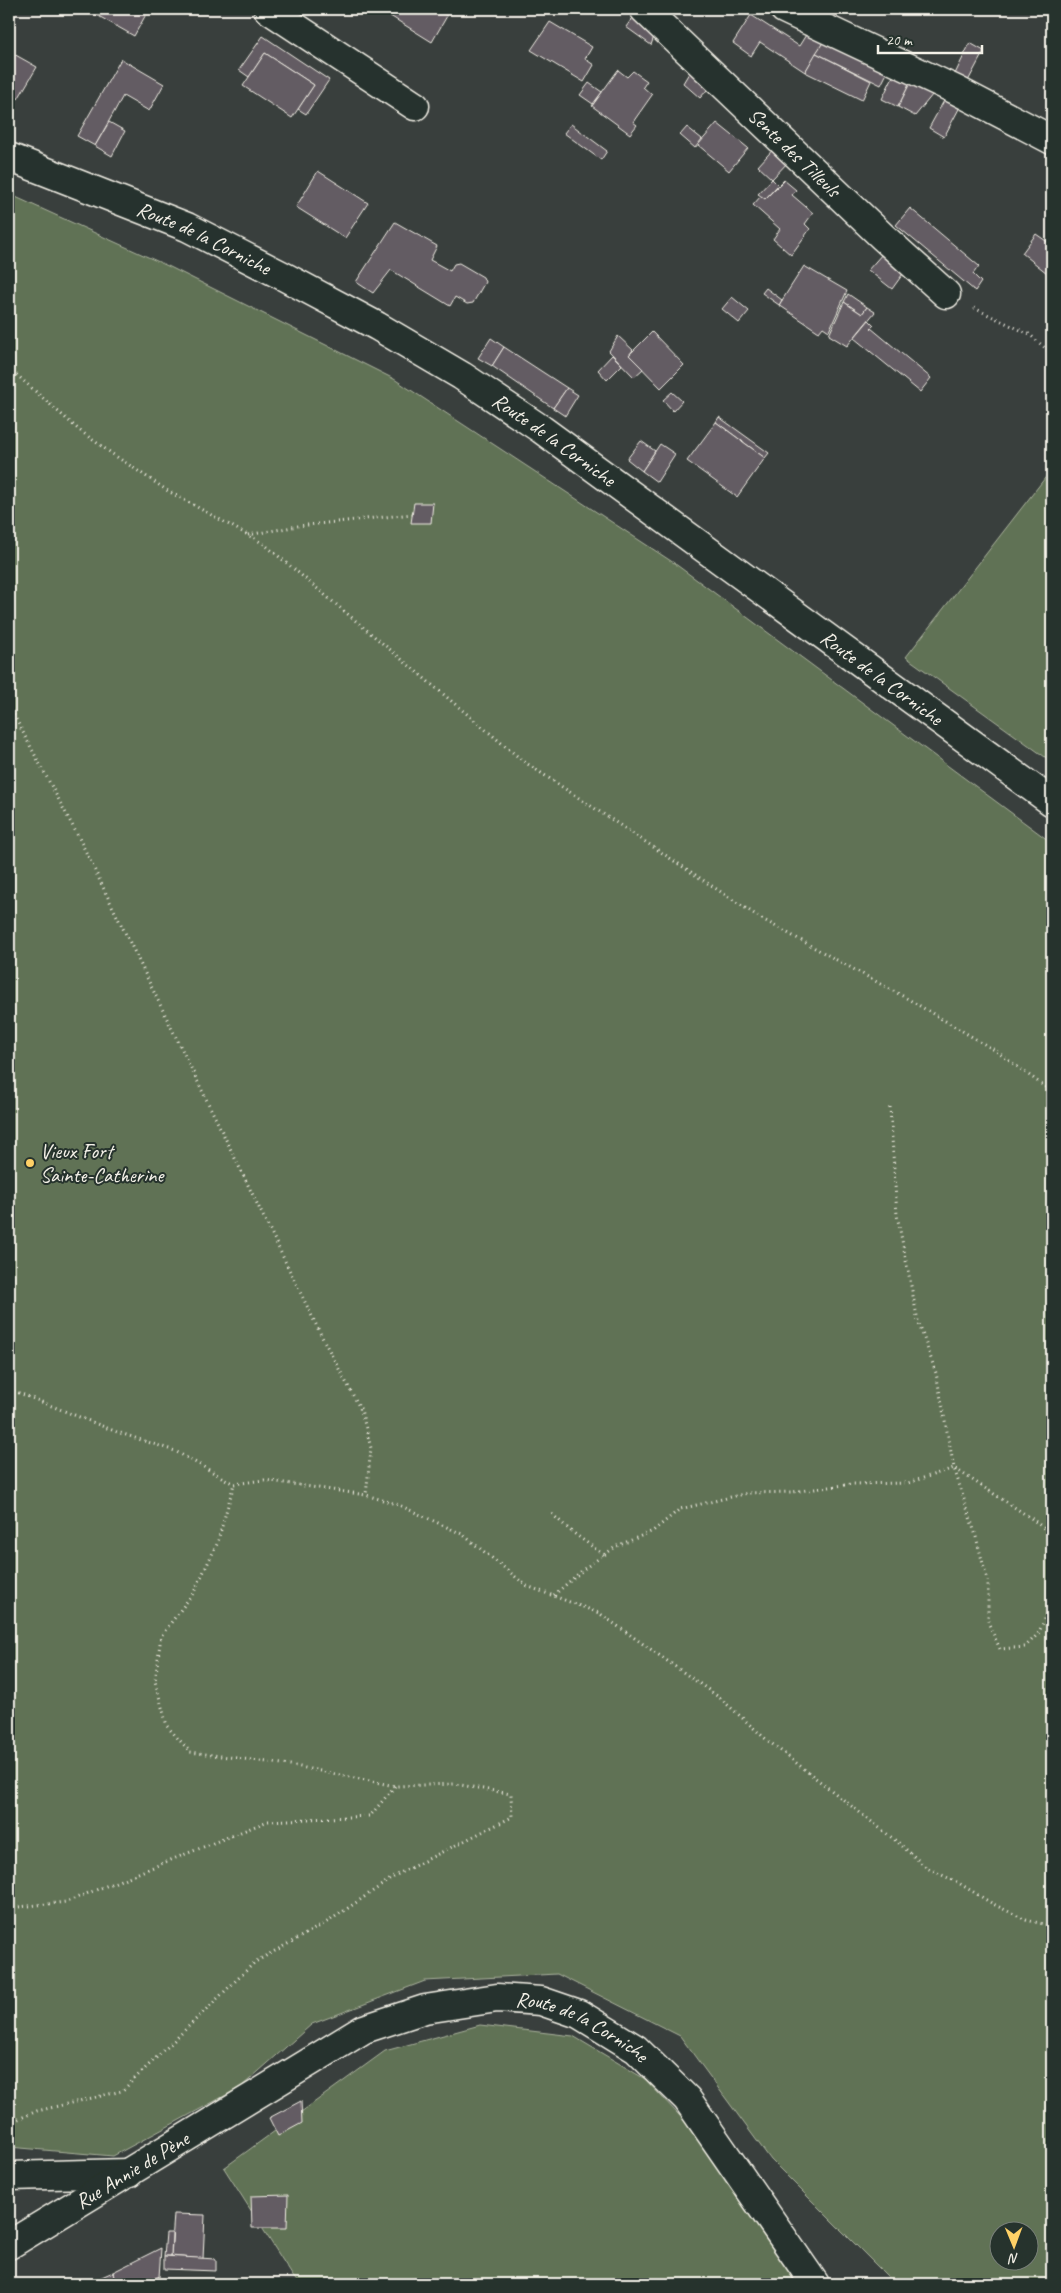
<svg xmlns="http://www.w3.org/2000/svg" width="1061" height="2293" font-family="Caveat,sans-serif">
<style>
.green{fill:#617254;stroke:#aab29e;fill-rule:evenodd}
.building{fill:#645c63;stroke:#f4f1e8}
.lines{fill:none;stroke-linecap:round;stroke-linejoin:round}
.street-casing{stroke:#f4f1e8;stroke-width:31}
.secondary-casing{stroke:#f4f1e8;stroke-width:31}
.path{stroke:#f4f1e8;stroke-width:3;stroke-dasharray:1 4;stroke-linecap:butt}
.street{stroke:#26332d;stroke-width:28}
.secondary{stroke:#26332d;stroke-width:28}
.poi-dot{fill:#ffd166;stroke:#26332d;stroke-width:2}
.labels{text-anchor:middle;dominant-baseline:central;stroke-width:4;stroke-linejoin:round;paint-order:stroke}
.street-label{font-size:21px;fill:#f4f1e8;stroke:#26332d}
.poi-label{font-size:21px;fill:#f4f1e8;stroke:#26332d;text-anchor:start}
</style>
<rect width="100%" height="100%" fill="#393f3d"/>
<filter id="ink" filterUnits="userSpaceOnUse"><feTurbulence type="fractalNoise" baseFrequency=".02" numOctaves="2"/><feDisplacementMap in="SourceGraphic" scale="10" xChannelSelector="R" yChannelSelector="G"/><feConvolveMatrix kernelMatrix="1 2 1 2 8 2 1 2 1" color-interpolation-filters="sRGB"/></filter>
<g filter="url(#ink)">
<g class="green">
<path d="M9 194 170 267 394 379 674 563 1052 843V2284H895L771 2160 680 2036 557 1974 425 1981 312 2024 241 2087 113 2156 9 2147ZM998 2230H1028V2260H998Z"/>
<polygon points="1052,469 1052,762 906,657"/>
<polygon points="480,2025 573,2036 645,2079 711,2149 807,2284 303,2284 294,2278 224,2168 385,2051"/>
</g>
<g class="building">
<polygon points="86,9 149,9 134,36"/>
<polygon points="390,9 436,9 447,16 432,42 387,14"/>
<polygon points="636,13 656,31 651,45 626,27"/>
<polygon points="751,15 799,46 809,30 826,38 805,72 760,42 751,56 733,43"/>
<polygon points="550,22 592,47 585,59 594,65 584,82 531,50"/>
<polygon points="263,36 329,80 306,114 298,109 314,85 265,53 249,77 239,70"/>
<polygon points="826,38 890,67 881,85 816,53"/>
<polygon points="970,43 984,51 968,81 955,74"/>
<polygon points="9,46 14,49 12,53 37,67 18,99 9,94"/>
<polygon points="265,53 314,85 292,118 243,86"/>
<polygon points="816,53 871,81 862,100 805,72"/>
<polygon points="121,59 164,84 149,111 123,96 95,146 77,136"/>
<polygon points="618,70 627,77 633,71 647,81 643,87 652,95 633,122 637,125 630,134 592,106"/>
<polygon points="695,70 707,90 700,98 683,83 689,73"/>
<polygon points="896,70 913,77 898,107 882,99"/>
<polygon points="913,77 937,89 915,116 898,107"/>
<polygon points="589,83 602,92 593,104 580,95"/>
<polygon points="946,97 961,105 944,137 929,128"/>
<polygon points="109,122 125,131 112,156 95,146"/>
<polygon points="717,123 748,148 729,171 698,145"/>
<polygon points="571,124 607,151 601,160 564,133"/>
<polygon points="687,127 702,139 695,148 680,135"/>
<polygon points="776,146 790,160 772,179 758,166"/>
<polygon points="318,171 368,203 345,238 296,207"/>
<polygon points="772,179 778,185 765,199 758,194"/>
<polygon points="784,180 796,190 792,195 813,213 805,224 810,229 791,255 773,239 780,229 753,205 761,196 765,199"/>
<polygon points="910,208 979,266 973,274 981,282 975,291 896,225"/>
<polygon points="395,222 437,246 430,260 450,271 454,264 459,263 483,277 485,282 473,303 467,304 455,297 450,306 391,270 373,293 356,282"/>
<polygon points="1036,234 1052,245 1052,277 1022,253"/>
<polygon points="883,253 905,271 892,289 868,270"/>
<polygon points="804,266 847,291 829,331 823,327 819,332 779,305"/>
<polygon points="766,288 782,300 779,305 762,293"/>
<polygon points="848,294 867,307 862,314 844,302"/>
<polygon points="732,297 749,311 739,323 722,309"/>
<polygon points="844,302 862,314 867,307 875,312 847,346 829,335"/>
<polygon points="869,320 874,325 871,328 931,378 920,392 854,338"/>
<polygon points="652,332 684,365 661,388 629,355"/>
<polygon points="618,336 633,350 629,355 643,369 634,377 609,351"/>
<polygon points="491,338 504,347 492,366 478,358"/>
<polygon points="504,347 567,388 553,408 492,366"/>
<polygon points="612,355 622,365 607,380 598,370"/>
<polygon points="567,388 578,395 565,416 553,408"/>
<polygon points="672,392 682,401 673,411 663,400"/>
<polygon points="719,417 769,453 765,458 716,422"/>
<polygon points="716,422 765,458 737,497 687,461"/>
<polygon points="641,441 655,451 642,471 627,459"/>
<polygon points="660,444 675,454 657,482 642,471"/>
<polygon points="414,503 433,503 431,523 411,523"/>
<polygon points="301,2101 302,2123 278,2136 269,2118"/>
<polygon points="288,2195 287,2228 252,2228 251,2196"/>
<polygon points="174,2214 205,2215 203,2259 171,2256"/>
<polygon points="166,2233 172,2233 171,2256 164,2256"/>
<polygon points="161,2248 159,2277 115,2284 113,2272"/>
<polygon points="164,2256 216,2259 216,2271 164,2269"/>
<polygon points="113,2272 115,2284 97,2284 97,2279"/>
<polygon points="159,2277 158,2284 124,2284"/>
</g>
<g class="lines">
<defs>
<g id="street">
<polyline points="268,9 415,106"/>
<path id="s1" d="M644 9 883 237 946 294"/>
<polyline points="784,9 956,90 1052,140"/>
<polyline points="9,2176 129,2173"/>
</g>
<g id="secondary">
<path id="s2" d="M9 157 187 227 283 276 377 326 462 376 541 429 1052 802"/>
<path id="s3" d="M9 2245 364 2029 425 2009 497 1998 541 2001 579 2014 636 2049 687 2099 815 2284"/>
</g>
</defs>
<use href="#street" class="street-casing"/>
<use href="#secondary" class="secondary-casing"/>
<g class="path">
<polyline points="974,308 1029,334 1052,354"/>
<polyline points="9,368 79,430 111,453 168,491 264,544 523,761 762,919 908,999 996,1051 1052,1092"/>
<polyline points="248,535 298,526 413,514"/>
<polyline points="9,706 79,838 323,1339 361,1410 371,1448 366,1495"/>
<polyline points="890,1107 897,1215 918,1321 936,1373 954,1468 1031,1518 1052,1535"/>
<polyline points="9,1389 117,1432 175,1451 234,1484 264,1480 366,1495 399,1505 462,1534 527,1586 599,1613 720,1698 767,1740 900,1844 927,1868 957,1882 993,1904 1026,1920 1052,1926"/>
<polyline points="552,1514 572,1532 604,1555"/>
<polyline points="554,1595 585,1568 617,1546 653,1531 680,1509 748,1493 792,1492 852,1484 908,1483 954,1468 975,1533 988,1583 988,1622 1000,1649 1025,1647 1038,1634 1052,1603"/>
<polyline points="9,1908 66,1902 268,1821 370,1816 395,1786"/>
<polyline points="9,2123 37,2111 122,2091 255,1962 329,1921 398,1874 512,1817 511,1794 455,1784 395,1786 290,1765 190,1752 167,1726 155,1681 161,1636 194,1592 217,1544 234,1484"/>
</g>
<use href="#street" class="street"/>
<use href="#secondary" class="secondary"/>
</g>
</g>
<circle class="poi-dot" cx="30" cy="1163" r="5"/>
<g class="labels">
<g class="street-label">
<text stroke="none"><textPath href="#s1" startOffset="208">Sente des Tilleuls</textPath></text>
<text stroke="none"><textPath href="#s2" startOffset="211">Route de la Corniche</textPath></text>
<text stroke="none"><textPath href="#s2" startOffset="616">Route de la Corniche</textPath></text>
<text stroke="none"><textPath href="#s2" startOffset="1021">Route de la Corniche</textPath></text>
<text stroke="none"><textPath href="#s3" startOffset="644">Route de la Corniche</textPath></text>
<text stroke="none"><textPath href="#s3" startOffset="144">Rue Annie de Pène</textPath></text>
</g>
<g class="poi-label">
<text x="40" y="1151">Vieux Fort<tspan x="40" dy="24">Sainte-Catherine</tspan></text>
</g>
</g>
<rect width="1061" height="2293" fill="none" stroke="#26332d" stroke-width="30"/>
<rect x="15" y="15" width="1031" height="2263" fill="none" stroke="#f4f1e8" stroke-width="2" filter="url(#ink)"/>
<g transform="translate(1014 2246) rotate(179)"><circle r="24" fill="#26332d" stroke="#787f78"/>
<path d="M0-4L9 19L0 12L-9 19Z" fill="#ffd166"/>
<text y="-8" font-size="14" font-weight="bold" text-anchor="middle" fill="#f4f1e8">N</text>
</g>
<path d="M878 45v8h104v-8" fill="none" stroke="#f4f1e8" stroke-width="2.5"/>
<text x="886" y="45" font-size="15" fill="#f4f1e8" stroke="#26332d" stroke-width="4" paint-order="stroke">20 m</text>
</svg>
